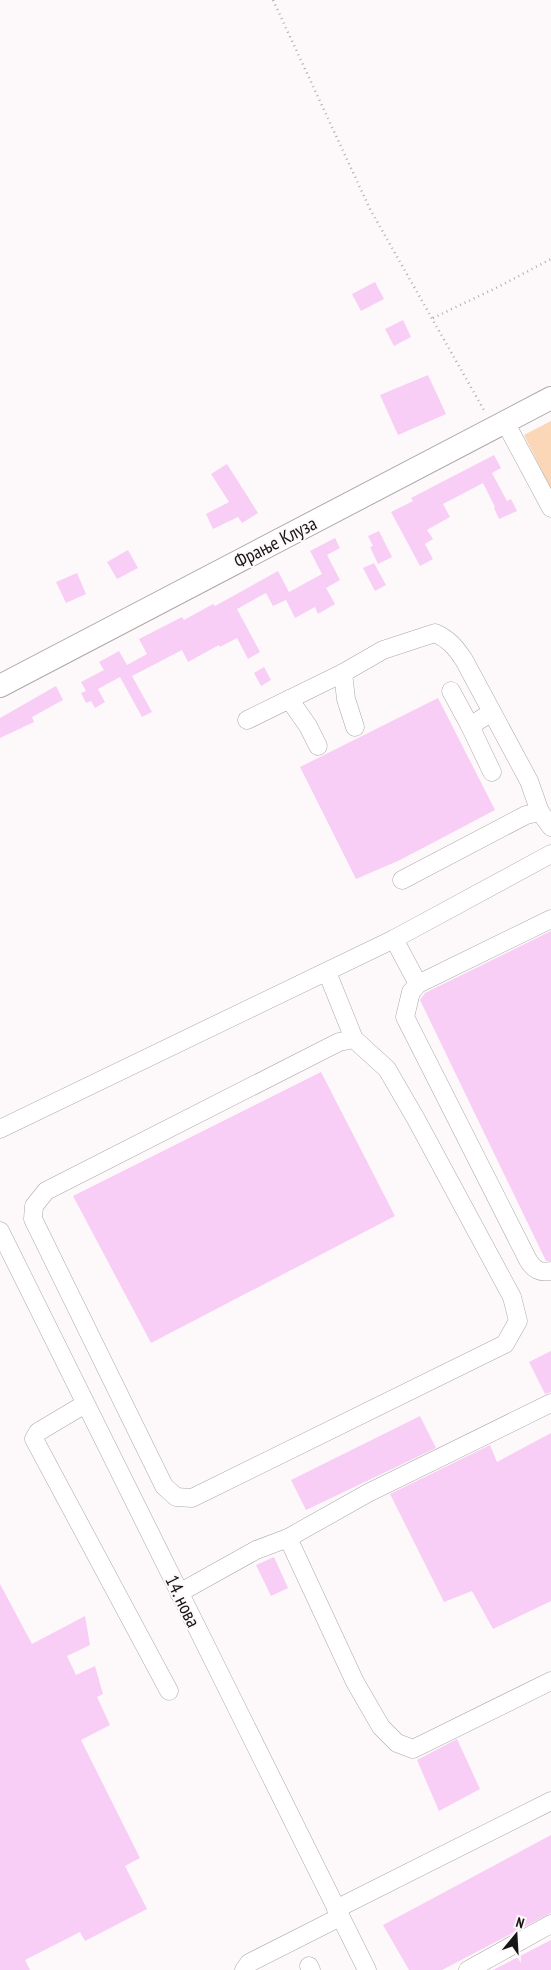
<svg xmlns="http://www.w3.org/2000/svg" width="551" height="1970" font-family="'PT Sans Narrow',sans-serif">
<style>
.green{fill:#fbd6b7}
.building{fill:#f9cef6}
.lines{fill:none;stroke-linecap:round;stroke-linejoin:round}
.minor-casing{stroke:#ada8a9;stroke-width:19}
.major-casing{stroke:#ada8a9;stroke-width:24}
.path{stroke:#b2aeae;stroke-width:2.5;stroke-dasharray:1 4;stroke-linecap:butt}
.minor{stroke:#fff;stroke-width:18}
.major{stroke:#fff;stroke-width:22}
.labels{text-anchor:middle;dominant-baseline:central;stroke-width:4;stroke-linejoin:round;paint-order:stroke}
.street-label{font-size:19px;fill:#161414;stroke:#fdf8f9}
</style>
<rect width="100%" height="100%" fill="#fdf8f9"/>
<polygon class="green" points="551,421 551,489 524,435"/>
<g class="building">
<polygon points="375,282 384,299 361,311 352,294"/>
<polygon points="403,320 411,337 394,346 385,329"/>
<polygon points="428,375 446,414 398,435 380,395"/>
<polygon points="494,455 501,468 492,473 507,501 511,499 517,511 499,519 494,508 495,507 483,483 443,504 450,517 427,530 433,539 425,544 433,559 420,566 391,512 413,501 411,498"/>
<polygon points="227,464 258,513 242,523 238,517 213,529 206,514 229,502 211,474"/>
<polygon points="379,531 392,557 378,564 370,547 373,546 368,536"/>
<polygon points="335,538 340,548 327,555 340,580 326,588 335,604 318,614 315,607 295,618 286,600 273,606 266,593 237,609 260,652 248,659 237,638 220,647 219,645 188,662 182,650 132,676 152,712 142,717 120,677 98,689 105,702 95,708 91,701 86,703 81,693 86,691 81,682 104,670 99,662 119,651 127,665 147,654 139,639 182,617 184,620 213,604 215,606 278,571 289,592 322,574 310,551"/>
<polygon points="128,550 138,568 117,579 107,562"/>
<polygon points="374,563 386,585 375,591 363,568"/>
<polygon points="77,573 86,594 66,603 56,582"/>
<polygon points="264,667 271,680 261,686 254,673"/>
<polygon points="56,686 63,700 32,717 34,722 0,738 0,718"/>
<polygon points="438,698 495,810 400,860 356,879 300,767"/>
<polygon points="551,931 551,1261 546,1261 420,1000 425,993"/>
<polygon points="321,1072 395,1216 151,1343 73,1196"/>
<polygon points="551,1351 551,1392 545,1394 529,1362"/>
<polygon points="420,1416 436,1448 306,1510 291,1480"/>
<polygon points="551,1433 551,1601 493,1629 472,1591 444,1602 390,1494 490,1445 497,1462"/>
<polygon points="274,1557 288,1588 271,1596 256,1565"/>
<polygon points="0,1584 32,1644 85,1616 90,1645 67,1656 76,1675 95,1666 103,1694 97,1697 110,1725 81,1740 140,1858 125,1866 147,1909 85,1941 80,1932 25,1960 30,1970 0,1970"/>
<polygon points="457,1739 480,1789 439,1811 417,1760"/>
<polygon points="551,1835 551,1913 442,1970 409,1970 383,1925"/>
<polygon points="551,1940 551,1970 493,1970"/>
</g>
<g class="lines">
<defs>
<g id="minor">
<polyline points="505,422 551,508"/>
<polyline points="343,673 346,699 355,727"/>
<polyline points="451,691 470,726 492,712"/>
<polyline points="289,699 308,726 318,746"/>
<path d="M247 720 343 673 383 650 435 633C449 639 456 648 464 660L529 781 540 812"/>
<polyline points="470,726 492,772"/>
<polyline points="402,880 526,815 540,812 551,827"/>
<path d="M551 919 418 984 411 992 405 1017 528 1260C534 1270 540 1273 551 1271"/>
<polyline points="394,939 418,984"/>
<polyline points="327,972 354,1039 387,1069 416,1119 512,1297 518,1321 505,1344 192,1498 176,1497 164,1486 33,1219 34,1206 46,1191 339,1042 354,1039"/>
<polyline points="0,1129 394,939 551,854"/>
<polyline points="0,1231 367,1970"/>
<polyline points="85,1404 38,1432 34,1439 169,1691"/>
<polyline points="288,1538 355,1682 381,1727 397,1743 413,1749 551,1681"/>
<polyline points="179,1593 256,1550 288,1538 368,1493 551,1403"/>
<polyline points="336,1909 551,1801"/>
<polyline points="309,1966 311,1970"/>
<polyline points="244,1970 249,1963 340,1917"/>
<polyline points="468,1970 551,1924"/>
</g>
<polyline id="major" points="0,686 551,398"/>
</defs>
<use href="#minor" class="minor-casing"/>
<use href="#major" class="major-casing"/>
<g class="path">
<polyline points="273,0 370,209 485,412"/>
<polyline points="433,318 498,287 551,259"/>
</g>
<use href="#minor" class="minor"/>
<use href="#major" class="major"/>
</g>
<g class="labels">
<g class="street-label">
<text transform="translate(275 542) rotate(-27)">Фрање Клуза</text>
<text transform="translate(183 1601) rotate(64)">14. нова</text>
</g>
</g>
<g transform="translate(516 1935) rotate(18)" stroke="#fdf8f9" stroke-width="4" paint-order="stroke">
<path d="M0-4L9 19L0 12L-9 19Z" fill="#161414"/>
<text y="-8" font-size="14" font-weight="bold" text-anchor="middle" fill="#161414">N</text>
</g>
</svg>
